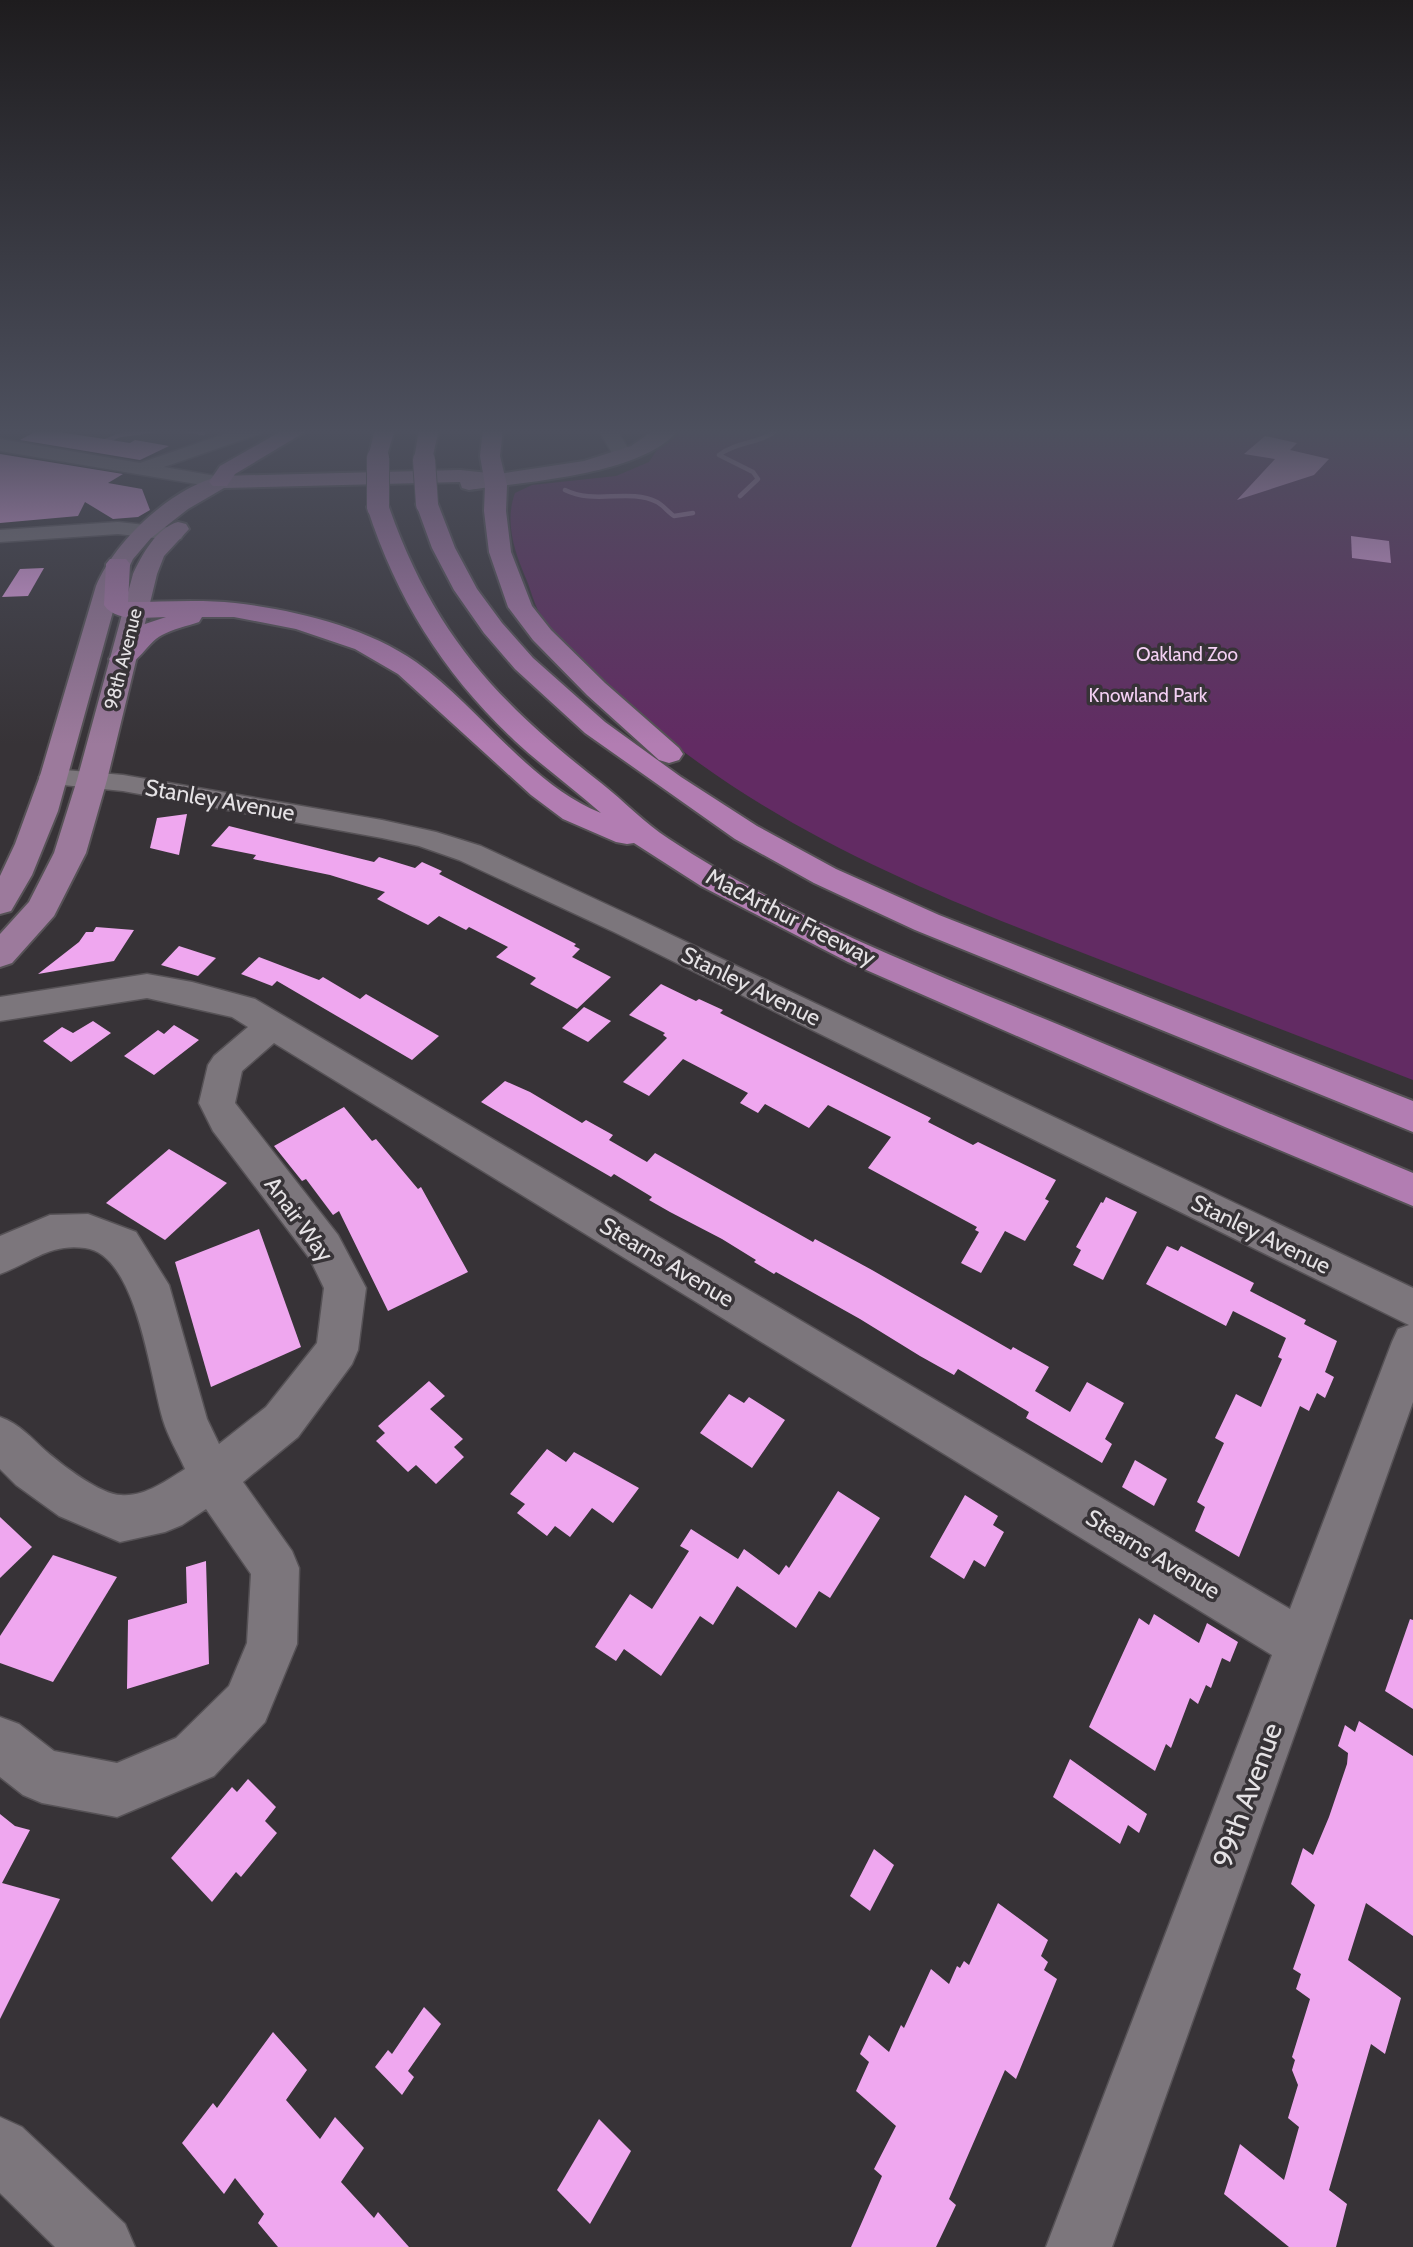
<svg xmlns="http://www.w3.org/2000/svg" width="1413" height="2247" font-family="Cabin,sans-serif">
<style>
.green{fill:#622b63}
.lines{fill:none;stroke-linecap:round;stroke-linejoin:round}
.stream{stroke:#a677a7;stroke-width:4.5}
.building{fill:#efa7ef}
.minor-casing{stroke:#565256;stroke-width:3}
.major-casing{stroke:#565256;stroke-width:4}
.highway-casing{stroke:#565256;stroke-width:4}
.minor{fill:#7c767c;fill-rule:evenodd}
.major{fill:#9c7a9c;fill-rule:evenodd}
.highway{fill:#b27db2;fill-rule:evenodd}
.highway-bridge-casing{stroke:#565256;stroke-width:24;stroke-linecap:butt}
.highway-bridge{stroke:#b27db2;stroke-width:22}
.labels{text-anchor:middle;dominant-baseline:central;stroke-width:7;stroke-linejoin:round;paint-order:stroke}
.far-park-label{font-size:19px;fill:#f4d0f4;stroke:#373337}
.far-street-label{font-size:19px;fill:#e5e2e5;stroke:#373337}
.street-label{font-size:23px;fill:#e5e2e5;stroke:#373337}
.near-street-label{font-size:28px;fill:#e5e2e5;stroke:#373337}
</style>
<rect width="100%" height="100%" fill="#373337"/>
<path class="green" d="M683 429H1413V1080C1309 1040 1205 1000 1101 960 927 893 754 824 616 695 590 670 556 645 539 612 534 603 531 591 527 581 515 553 504 523 515 493L532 485 616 476 649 462 662 442Z"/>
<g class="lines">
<g class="stream">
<polyline points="179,429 203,433"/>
<polyline points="96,445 120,435 163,429"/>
<path d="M565 490C595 505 628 488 657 502 663 505 668 512 674 516L693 513"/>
<path d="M740 496 758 479 753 472 719 455C737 441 761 444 778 429"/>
</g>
</g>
<g class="building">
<polygon points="40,429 130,443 135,440 169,446 140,460 20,440"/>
<polygon points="1265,436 1297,443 1290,450 1329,459 1314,475 1237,500 1275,459 1244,454"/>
<polygon points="0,454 123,474 108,483 142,489 150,510 138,517 113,519 85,502 78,516 0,523"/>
<polygon points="1351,536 1389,541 1391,563 1352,558"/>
<polygon points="44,568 28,596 2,597 20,569"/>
<polygon points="187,814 179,855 150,848 157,818"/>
<polygon points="229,826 374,862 379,857 415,868 422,862 442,871 439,874 576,944 574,946 580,949 572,957 611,977 577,1009 530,984 536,978 496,957 508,947 469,927 466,930 439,916 428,925 377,899 385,892 330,875 253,859 256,855 211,846"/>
<polygon points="96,927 134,930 114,961 38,974 79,942 86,932 93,932"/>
<polygon points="179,946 216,958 198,976 161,965"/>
<polygon points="259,957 319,980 323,977 360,999 366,994 439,1036 412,1060 277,981 272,986 241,974"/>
<polygon points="661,984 696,1001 699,999 723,1010 720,1013 931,1118 928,1122 973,1145 978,1142 1056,1180 1045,1199 1049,1201 1025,1241 1005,1231 981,1273 961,1263 979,1232 975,1230 977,1227 868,1168 891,1137 828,1105 809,1128 765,1104 758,1113 740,1103 748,1093 683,1059 649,1096 623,1082 667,1038 663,1035 665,1033 629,1015"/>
<polygon points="584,1007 611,1021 588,1042 562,1028"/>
<polygon points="93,1021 111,1033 71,1062 43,1041 62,1027 73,1033"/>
<polygon points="174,1025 199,1040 154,1075 124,1056 158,1030 164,1034"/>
<polygon points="505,1081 530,1092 582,1123 586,1120 613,1135 609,1140 647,1162 655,1153 813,1242 815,1239 872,1270 1011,1350 1013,1347 1049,1367 1035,1391 1070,1412 1087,1382 1124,1403 1105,1439 1112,1444 1102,1463 1026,1418 1029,1412 958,1369 954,1375 920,1356 860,1319 776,1272 774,1274 754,1262 756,1260 722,1239 670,1212 649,1200 652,1197 614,1174 611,1177 481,1102"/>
<polygon points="344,1107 372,1141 376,1139 418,1189 421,1187 468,1272 388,1311 339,1211 333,1215 306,1179 302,1181 274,1146"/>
<polygon points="169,1149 227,1183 165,1240 106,1203"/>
<polygon points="1106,1197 1137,1212 1103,1280 1073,1265 1081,1250 1076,1247 1101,1202 1103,1203"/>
<polygon points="259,1229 301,1347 211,1387 175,1262"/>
<polygon points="1167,1246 1178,1251 1181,1246 1254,1283 1250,1291 1306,1320 1304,1324 1337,1341 1325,1372 1334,1377 1325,1398 1317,1393 1309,1411 1300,1406 1239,1557 1195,1531 1205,1507 1197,1502 1224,1443 1215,1438 1236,1394 1261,1407 1282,1359 1278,1357 1286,1338 1233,1311 1226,1326 1146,1284"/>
<polygon points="429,1381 445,1396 430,1409 463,1439 454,1447 464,1457 436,1484 416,1465 408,1472 376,1441 385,1433 378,1426"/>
<polygon points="729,1394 744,1403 749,1397 785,1420 752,1468 700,1433"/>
<polygon points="547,1449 566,1462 574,1452 639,1488 613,1523 592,1508 570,1537 555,1526 547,1536 517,1513 525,1504 510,1494"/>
<polygon points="1135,1460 1167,1479 1154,1506 1122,1487"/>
<polygon points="838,1491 880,1518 830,1598 819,1591 796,1628 737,1586 713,1625 700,1616 661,1676 624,1649 616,1661 595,1647 630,1594 652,1609 689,1551 680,1546 691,1529 738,1559 744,1549 779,1575 786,1565 789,1568"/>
<polygon points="965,1495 998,1516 993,1525 1004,1532 985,1567 974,1560 964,1579 930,1557"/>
<polygon points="0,1517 32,1547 0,1578"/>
<polygon points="53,1555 117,1577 53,1682 0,1663 0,1636"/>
<polygon points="206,1561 209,1664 127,1689 128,1620 187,1603 186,1567"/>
<polygon points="1154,1614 1199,1643 1207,1623 1238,1642 1230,1662 1222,1658 1211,1688 1206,1685 1198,1704 1190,1698 1171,1748 1166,1744 1155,1771 1089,1727 1139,1618 1149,1625"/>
<polygon points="1410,1619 1413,1620 1413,1709 1385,1691"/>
<polygon points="1359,1721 1413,1756 1413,1936 1366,1903 1348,1960 1401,1998 1385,2054 1371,2044 1329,2190 1347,2204 1336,2247 1289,2247 1224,2194 1240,2144 1284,2180 1299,2127 1288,2118 1298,2085 1292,2070 1295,2060 1292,2057 1310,1999 1296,1989 1301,1974 1293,1969 1315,1905 1291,1884 1303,1848 1313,1855 1329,1817 1347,1764 1348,1753 1338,1746 1345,1725 1355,1732"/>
<polygon points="1070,1759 1147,1814 1139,1833 1128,1825 1120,1844 1053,1797"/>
<polygon points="248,1779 276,1807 265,1821 277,1833 241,1877 236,1872 212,1902 171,1858 232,1787 237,1792"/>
<polygon points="0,1814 15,1826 30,1830 2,1883 60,1899 0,2019"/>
<polygon points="874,1849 894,1865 870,1911 850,1896"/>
<polygon points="998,1903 1048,1940 1041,1956 1048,1962 1044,1970 1057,1979 1016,2079 1005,2070 949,2199 956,2205 936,2247 851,2247 882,2176 874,2169 896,2126 856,2091 869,2062 860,2054 869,2035 889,2052 901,2025 904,2028 931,1969 949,1984 957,1966 960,1968 964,1961 969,1965"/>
<polygon points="424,2007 441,2024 408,2071 414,2077 402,2095 375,2067 388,2050 392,2054"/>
<polygon points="273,2032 307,2070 286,2100 320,2139 335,2117 364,2148 341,2182 374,2218 378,2212 409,2247 278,2247 258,2223 264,2214 235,2178 224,2194 182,2143 213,2103 217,2108"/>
<polygon points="599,2119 631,2151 590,2224 557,2190"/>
</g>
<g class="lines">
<defs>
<g id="minor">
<polygon points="239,429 264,429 262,433 164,467 227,478 230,482 227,486 220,488 0,451 0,439 140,463"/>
<polygon points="598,429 616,429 633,456 630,460 616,460"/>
<polygon points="118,522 173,528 181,529 184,534 181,539 173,540 118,534 0,542 0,530"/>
<path d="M53 769 123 775 382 820 436 832 481 846 636 918 1413 1288V1402L1112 2247H1046L1272 1655 274 1043 242 1071 235 1103 338 1235 366 1288 358 1350 352 1364 298 1437 243 1482 292 1551 299 1568 297 1644 265 1722 214 1776 117 1817 42 1803 23 1795 0 1777V1717L19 1724 54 1751 117 1763 176 1738 229 1686 247 1643 251 1574 206 1509 182 1525 165 1532 120 1542 59 1516 16 1485 0 1469V1417C20 1424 31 1438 47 1452 62 1465 101 1495 121 1495 144 1497 166 1481 185 1469 178 1453 168 1437 163 1420 150 1377 137 1254 85 1248 49 1243 31 1263 0 1274V1236L50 1215 88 1214 136 1232 169 1285 207 1419 219 1444 266 1407 317 1343 324 1288 310 1259 213 1131 199 1103 208 1065 214 1056 248 1027 232 1017 147 998 0 1021V997L147 974 192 982 255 999 1290 1609 1392 1342 1398 1329 1409 1325 614 932 459 860 419 846 382 838 123 791 43 783 39 777 43 771Z"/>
<polygon points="0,2117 22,2127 125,2224 135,2247 55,2247 0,2193"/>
</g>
<g id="major">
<path d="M656 429H679C645 475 523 482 469 490L462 488 460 482 224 488 188 509 151 538 133 559 120 586 58 811 32 875 11 911 0 914V876L15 844 40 776 96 586C115 541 171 488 220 476L460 470 498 474 584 461 631 446Z"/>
<path d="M178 522 186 524 189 529 164 556 157 574 107 780 86 853 54 916 12 963 0 967V934L29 902 54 853 77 780 133 574C142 555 156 528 178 522Z"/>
</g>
<g id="highway">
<polygon points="285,429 310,429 235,474 227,486 213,486 209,482 220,466"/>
<polygon points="375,429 395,429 385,462 371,462 368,458"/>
<polygon points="419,429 439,429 431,464 417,464 414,460"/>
<polygon points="483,429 503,429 500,456 507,485 506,511 511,552 532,606 551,630 605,683 679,748 683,754 679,760 669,763 659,760 587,695 533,640 508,607 489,552 484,511 485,485 480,456"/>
<polygon points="427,497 435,499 438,504 455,548 477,589 502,623 533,658 605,722 681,777 757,826 836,869 939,915 1413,1101 1413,1132 915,930 814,883 735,839 585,733 515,669 484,633 454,590 432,548 416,504 419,499"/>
<path d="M378 500 386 502 389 507C433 633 497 702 601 783 624 801 644 823 669 839 788 918 926 970 1057 1024 1176 1074 1294 1124 1413 1173V1206L1225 1127 848 962 701 886 634 843 627 844 616 842 563 819 531 795 398 674 355 649 296 629 234 617H202L199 622C187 626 173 629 162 635 143 645 138 671 113 664L109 659 142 625 166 617C147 617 116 623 104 605L106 564 110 559H126L130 564 128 602C163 602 200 599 235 603 295 610 366 627 416 662 479 707 529 784 601 813 573 788 542 766 515 741 444 674 397 600 367 507L370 502Z"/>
</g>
</defs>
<use href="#minor" class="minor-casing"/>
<use href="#major" class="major-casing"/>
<use href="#highway" class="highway-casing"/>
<use href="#minor" class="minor"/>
<use href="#major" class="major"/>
<use href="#highway" class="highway"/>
<defs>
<g id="highway-bridge">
<polyline points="378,458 378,507"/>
<polyline points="424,460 427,504"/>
</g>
</defs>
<use href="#highway-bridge" class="highway-bridge-casing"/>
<use href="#highway-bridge" class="highway-bridge"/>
</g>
<linearGradient id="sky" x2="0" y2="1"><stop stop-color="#1e1c1e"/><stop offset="0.58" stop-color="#4d505e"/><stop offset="1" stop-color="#4d505e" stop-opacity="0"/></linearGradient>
<rect width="1413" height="744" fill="url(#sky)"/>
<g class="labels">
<g class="far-park-label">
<text x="1187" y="654">Oakland Zoo</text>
<text x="1148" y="695">Knowland Park</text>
</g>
<g class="far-street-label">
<text transform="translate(123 659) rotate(-76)">98th Avenue</text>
</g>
<g class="street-label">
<text transform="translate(220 800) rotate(10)">Stanley Avenue</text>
<text transform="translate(791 917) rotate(27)">MacArthur Freeway</text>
<text transform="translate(751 986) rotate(26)">Stanley Avenue</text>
<text transform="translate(299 1219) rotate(54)">Anair Way</text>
<text transform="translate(1261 1234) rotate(26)">Stanley Avenue</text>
<text transform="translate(667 1262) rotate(31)">Stearns Avenue</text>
<text transform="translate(1153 1554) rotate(31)">Stearns Avenue</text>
</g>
<g class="near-street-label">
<text transform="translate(1247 1795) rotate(-70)">99th Avenue</text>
</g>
</g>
</svg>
